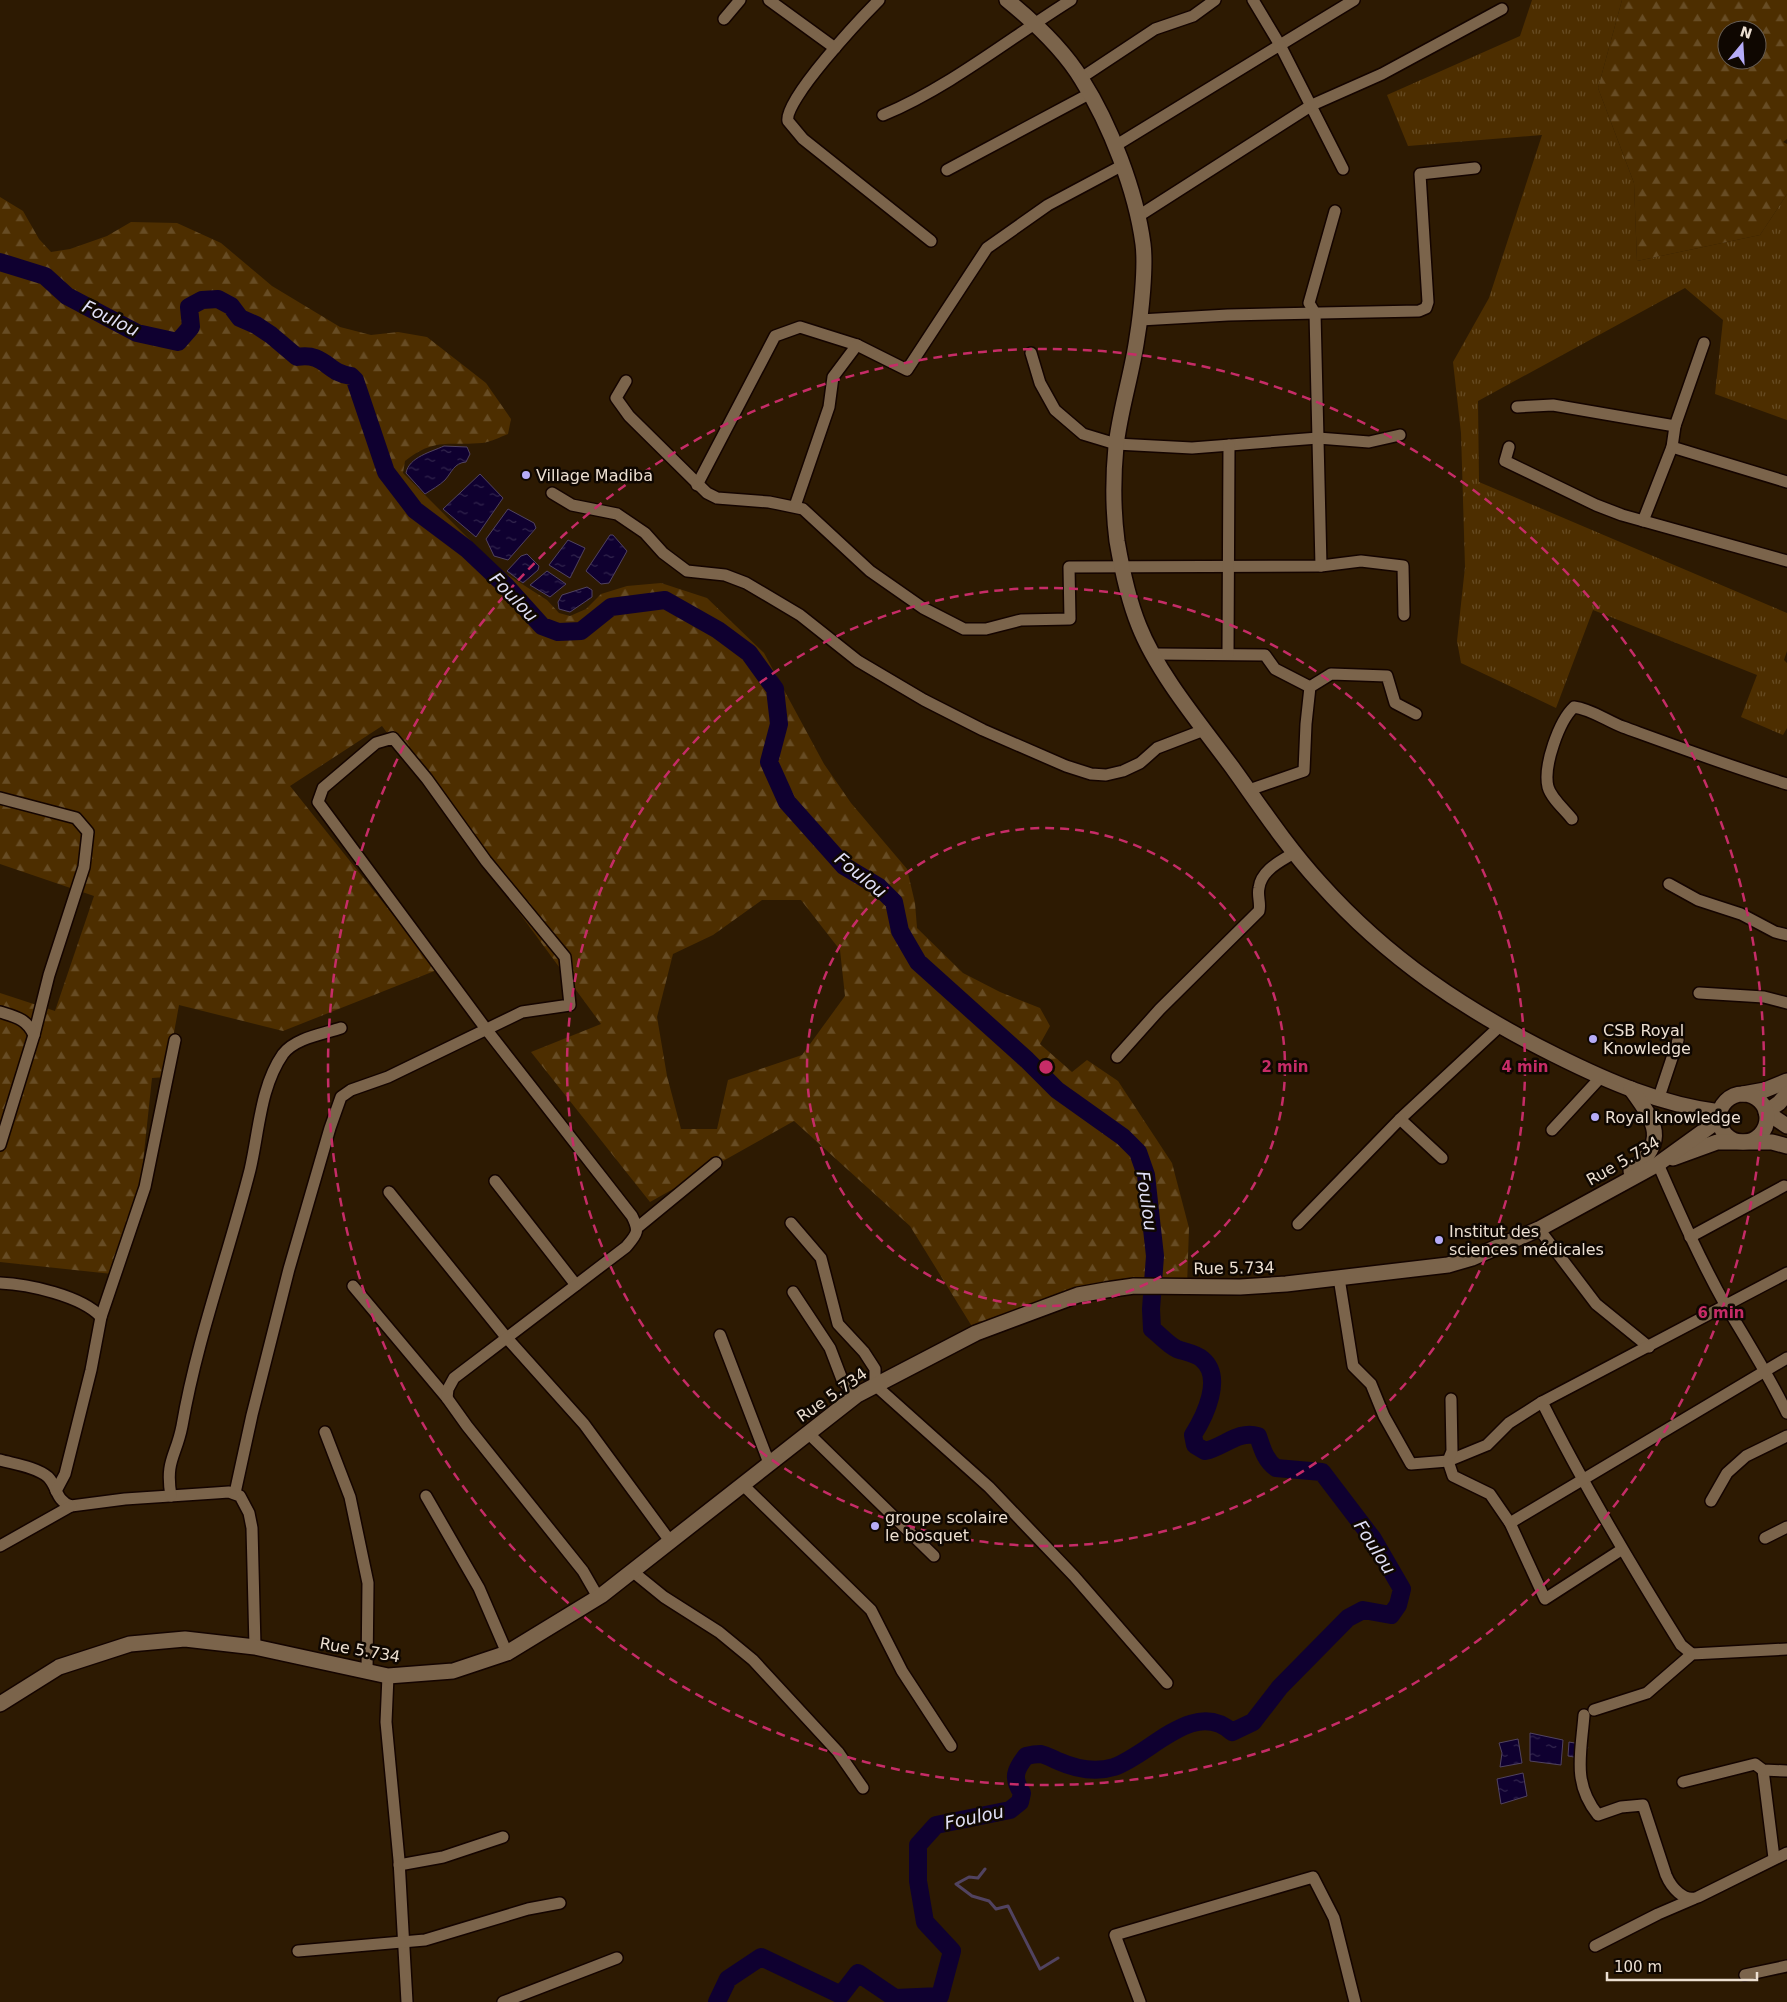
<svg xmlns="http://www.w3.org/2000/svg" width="1787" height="2002" font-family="'DejaVu Sans',sans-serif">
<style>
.grass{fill:url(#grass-tufts)}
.forest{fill:url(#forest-firs);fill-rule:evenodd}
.water{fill:url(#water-ripples);stroke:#514360}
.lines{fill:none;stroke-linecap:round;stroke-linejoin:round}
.stream{stroke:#514360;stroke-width:3}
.river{stroke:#0f0030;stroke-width:18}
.minor-casing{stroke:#140400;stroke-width:14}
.tertiary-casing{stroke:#140400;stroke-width:18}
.minor{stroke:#7b644b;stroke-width:11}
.tertiary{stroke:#7b644b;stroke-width:15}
.ring{fill:none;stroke:#c62c67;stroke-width:2.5;stroke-dasharray:9 6}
.poi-dot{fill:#b6acf8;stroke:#0f0701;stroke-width:2}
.labels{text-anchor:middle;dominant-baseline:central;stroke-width:5;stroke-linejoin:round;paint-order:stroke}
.poi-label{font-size:16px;fill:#ecdfd1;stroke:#0f0701;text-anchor:start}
.street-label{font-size:16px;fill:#ecdfd1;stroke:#0f0701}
.water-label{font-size:18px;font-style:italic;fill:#e1e0f6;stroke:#0f0701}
.centre{fill:#c62c67;stroke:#0f0701;stroke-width:2.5}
.ring-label{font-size:15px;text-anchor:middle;font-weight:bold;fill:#c62c67;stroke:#0f0701;stroke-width:5;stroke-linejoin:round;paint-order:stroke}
</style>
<defs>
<pattern id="grass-tufts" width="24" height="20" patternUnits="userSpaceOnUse" patternTransform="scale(1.25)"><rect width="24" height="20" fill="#4d2e00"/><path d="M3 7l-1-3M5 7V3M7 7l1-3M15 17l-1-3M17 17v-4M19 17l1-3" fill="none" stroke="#674c24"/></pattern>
<pattern id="forest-firs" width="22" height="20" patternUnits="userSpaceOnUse" patternTransform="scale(1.25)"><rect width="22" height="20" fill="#4d2e00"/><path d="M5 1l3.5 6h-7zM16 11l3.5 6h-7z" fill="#674c24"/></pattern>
<pattern id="water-ripples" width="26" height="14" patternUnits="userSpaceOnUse" patternTransform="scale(1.25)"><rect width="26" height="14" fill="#0f0030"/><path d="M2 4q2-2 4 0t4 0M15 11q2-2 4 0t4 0" fill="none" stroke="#32254d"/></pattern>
</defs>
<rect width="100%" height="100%" fill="#2d1a02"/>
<polygon class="grass" points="1532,0 1622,0 1598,88 1634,183 1637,261 1760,235 1787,194 1787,420 1715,394 1723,320 1685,288 1478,401 1479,482 1787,613 1787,651 1784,660 1787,663 1787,728 1783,735 1741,717 1757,675 1593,610 1556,708 1461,663 1457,641 1465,567 1461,433 1453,362 1489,298 1542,135 1408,146 1387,95 1520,36"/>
<g class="forest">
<path d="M1622 0H1787V139L1783 142 1787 144V194L1760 235 1637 261 1634 183 1598 88ZM1727 30H1757V60H1727Z"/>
<path d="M0 197 23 211 39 239 51 252 70 249 107 236 131 222 177 223 221 243 272 286 340 327 371 335 398 332 427 337 486 383 511 419 508 434C500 437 491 442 482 443 449 446 435 437 405 461L403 473 500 570 547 600 559 613 570 616 586 609 601 594 627 586 661 583 707 598 764 653 824 764 851 803 907 869 915 903 917 928 963 973 1000 992 1040 1008 1050 1026 1040 1044 1072 1072 1087 1060 1118 1081 1172 1163 1189 1228 1187 1286H1134L976 1333 910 1226 794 1121 650 1202 531 1052 601 1024 382 726 290 786 437 970 283 1031 179 1005 166 1077 152 1078 139 1200 112 1274 0 1262V993L55 1011 94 896 0 864ZM762 900H801L840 950 845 996 802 1055 728 1080 717 1129H681L667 1076 657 1017 673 954 713 935Z"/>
</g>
<g class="water">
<path d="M444 446 467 447 470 454 466 462C454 463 452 472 445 480 440 485 431 490 425 494L406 473C409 457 431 452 444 446Z"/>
<polygon points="480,474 503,498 476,537 443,509"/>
<polygon points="508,509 534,523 536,528 508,560 494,556 486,539"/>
<polygon points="610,535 613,535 627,551 609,583 601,584 586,571"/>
<polygon points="568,540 585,548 570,578 549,565"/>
<polygon points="527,554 539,566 538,570 523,583 507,571 521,556"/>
<polygon points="547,571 566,584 550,597 530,585"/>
<polygon points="587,587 592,590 592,597 570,612 559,609 558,602 562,595"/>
<polygon points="1530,1733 1563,1740 1561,1765 1530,1761"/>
<polygon points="1518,1739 1522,1763 1500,1767 1502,1753 1499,1743"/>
<polygon points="1569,1742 1586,1745 1588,1748 1574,1757 1568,1756"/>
<polygon points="1523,1773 1527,1796 1501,1804 1497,1779"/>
</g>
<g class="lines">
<polyline class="stream" points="985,1869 978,1878 969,1877 956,1884 972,1896 989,1901 996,1909 1008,1906 1040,1969 1058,1958"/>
<path class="river" d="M0 262 45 276 67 296 137 333 178 342 191 327 189 307 202 300 218 299 231 306 240 318 256 325 271 335 297 357C325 352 328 374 351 376L355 380 386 472 415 510 467 549 506 586 542 626 558 632 581 631 611 607 665 600 718 630 749 653 775 689 779 724 769 762 787 802 844 866 879 887 894 902 900 931 918 962 1027 1060 1057 1090 1123 1137 1138 1152 1146 1175 1155 1256 1151 1309 1152 1329C1160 1335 1168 1345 1177 1349 1185 1352 1195 1353 1202 1359 1224 1377 1205 1416 1193 1435L1195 1445 1205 1451C1224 1447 1238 1430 1258 1436 1262 1448 1265 1460 1276 1468L1322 1472 1373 1539 1402 1589 1398 1605 1391 1615 1363 1610 1348 1618 1280 1687 1253 1722 1232 1732C1194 1698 1151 1754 1114 1767 1095 1773 1076 1769 1058 1761 1053 1759 1046 1755 1041 1754 1036 1754 1030 1755 1026 1756 1015 1770 1012 1778 1022 1793L1020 1802 1010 1810 936 1825 918 1845V1881L925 1922 952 1951 940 1996 895 1998 858 1973 841 1995 761 1957 728 1979 717 2002"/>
<defs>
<g id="minor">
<polyline points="769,0 835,48"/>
<path d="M879 0C861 18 783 101 788 121L803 139 931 241"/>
<polyline points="1253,0 1280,45 1354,0"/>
<polyline points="724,19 740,0"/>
<polyline points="1081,78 1155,29 1193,16 1215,0"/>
<path d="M883 115C950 87 1010 38 1071 0"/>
<polyline points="1115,146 1280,45 1343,169"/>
<polyline points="947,170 1089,94"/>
<polyline points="1137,217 1312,105 1382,74 1502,9"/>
<polyline points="1140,320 1228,315 1419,311 1426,308 1428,302 1420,174 1475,168"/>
<polyline points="1031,353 1040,383 1055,410 1083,434 1116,444 1192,448 1318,438 1369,442 1400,435"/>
<polyline points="626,381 616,398 629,416 707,493 717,498 769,502 803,509 870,571 923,608 964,629 986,629 1021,620 1070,619 1069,567 1321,566 1361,561 1403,566 1404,615"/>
<polyline points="1517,407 1553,405 1675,426"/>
<polyline points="1509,447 1505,461 1596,505 1622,515 1787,561"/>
<polyline points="1672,447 1787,482"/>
<polyline points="697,485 775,336 800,327 857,345 907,370 987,248 1048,205 1123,165"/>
<polyline points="552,493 572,505 617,514 645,533 663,553 687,571 725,575 746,583 800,615 858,661 924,700 983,730 1066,766 1091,774 1106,775 1123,771 1140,763 1157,748 1204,730"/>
<polyline points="795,506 829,407 833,377 857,345"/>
<polyline points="1643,521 1672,447 1675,426 1704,343"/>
<polyline points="1321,566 1315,313 1309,303 1335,211"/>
<polyline points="1155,654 1265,655 1275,669 1310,687"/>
<polyline points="1228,654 1229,445"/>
<polyline points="1249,790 1304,771 1306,724 1310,687 1331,674 1387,676 1395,703 1416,714"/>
<polyline points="0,798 76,818 88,832 84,867 49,975 34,1035 0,1145"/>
<path d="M1572 819C1565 810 1551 798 1548 787 1543 766 1559 721 1574 707 1591 709 1607 721 1623 727 1678 747 1732 767 1787 784"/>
<polyline points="1669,884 1698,900 1741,914 1775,932 1787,935"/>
<polyline points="1699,993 1764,997 1787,1003"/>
<path d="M0 1012C16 1017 27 1019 34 1035"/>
<path d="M1117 1057 1160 1009 1259 911C1261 903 1257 896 1259 888 1261 870 1281 861 1294 853"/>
<polyline points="1660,1094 1678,1040"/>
<polyline points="1552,1130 1600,1078"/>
<polyline points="1442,1158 1400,1119 1499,1027"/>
<path d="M1658 1164C1679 1212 1700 1260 1726 1306 1747 1341 1769 1376 1787 1413"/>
<polyline points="495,1181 576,1285"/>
<polyline points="389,1192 506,1337 584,1424 670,1541"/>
<polyline points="791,1223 821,1258 838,1324 864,1352 875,1369 875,1385 989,1487 1074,1576 1167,1683"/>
<polyline points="1298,1224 1400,1119"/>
<polyline points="638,1227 716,1163"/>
<polyline points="1539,1229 1596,1304 1649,1347"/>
<polyline points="1690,1237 1784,1186"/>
<polyline points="1339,1278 1353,1366 1371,1384 1384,1416 1411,1464 1448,1461 1487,1445 1509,1423 1542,1402 1787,1273"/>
<path d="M0 1283C28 1284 82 1296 101 1317"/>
<polyline points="353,1286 447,1398 467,1426 583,1571 598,1597"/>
<polyline points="793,1292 830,1348 843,1382 857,1395"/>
<polyline points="720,1335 769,1463"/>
<polyline points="1451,1399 1452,1451 1448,1461 1453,1476 1490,1494 1510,1523 1545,1599 1621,1550"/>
<path d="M1542 1402C1584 1486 1631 1565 1681 1645L1692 1654"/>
<polyline points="325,1432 350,1497 368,1583 367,1672"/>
<polyline points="808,1433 934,1556"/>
<path d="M0 1460C14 1464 36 1467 48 1477 58 1487 55 1500 71 1506L125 1499 215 1493 229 1492 240 1496 249 1513 252 1528 255 1647"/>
<polyline points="742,1484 871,1610 902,1671 951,1746"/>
<polyline points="56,1491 65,1474 91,1370 101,1317 145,1187 175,1040"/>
<path d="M235 1493 252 1415 289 1269 330 1128 341 1097 351 1090 388 1077 522 1012 570 1005 565 957 486 861 427 779 393 738 376 743 323 788 318 802 486 1029 632 1216C640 1232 637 1234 626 1247L454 1378 448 1389 447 1398"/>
<path d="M171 1496C165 1460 176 1457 182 1426 197 1339 228 1256 250 1170 259 1132 260 1087 283 1054 295 1038 323 1034 341 1028"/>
<polyline points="426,1496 479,1588 507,1653"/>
<polyline points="1711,1501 1727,1473 1746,1456 1787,1436"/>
<polyline points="1510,1523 1787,1358"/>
<polyline points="1765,1538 1787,1527"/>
<polyline points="0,1546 71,1506"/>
<polyline points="632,1571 664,1597 719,1632 753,1660 838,1752 863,1788"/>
<polyline points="388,1676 386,1722 399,1860 407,2002"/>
<polyline points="1594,1710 1647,1693 1692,1654 1787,1649"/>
<path d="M1584 1715C1581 1754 1572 1783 1598 1815L1621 1807 1643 1805 1666 1875C1671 1887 1684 1903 1698 1897L1787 1853"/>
<polyline points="1763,1770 1774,1858"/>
<polyline points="1683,1782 1755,1764 1763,1770 1787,1771"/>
<polyline points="399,1865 443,1857 503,1837"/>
<polyline points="1595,1946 1658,1914 1693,1899"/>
<polyline points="298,1951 425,1940 528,1909 560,1903"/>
<polyline points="1745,1975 1787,1966"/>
<polyline points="503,2002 617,1958"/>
<polyline points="1140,2002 1115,1935 1313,1877 1334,1918 1355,2002"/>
</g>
<g id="tertiary">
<path d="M1007 0C1034 22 1064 50 1082 80 1110 124 1136 191 1143 244 1146 267 1141 314 1137 338 1132 374 1120 410 1116 446 1113 477 1113 510 1117 541 1122 570 1128 599 1139 626 1158 674 1201 725 1232 767 1260 806 1287 847 1320 883 1388 959 1465 1010 1555 1055 1607 1081 1662 1105 1720 1112"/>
<polyline points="1743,1094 1765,1090 1787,1081"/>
<polyline points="1787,1094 1779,1103 1766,1112 1787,1126"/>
<circle cx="1743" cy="1118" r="24"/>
<polyline points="1673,1158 1717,1142 1772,1142 1787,1146"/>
<path d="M1631 1171C1669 1141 1655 1122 1631 1089"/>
<polyline points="0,1704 59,1667 130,1644 185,1639 255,1647 388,1676 453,1671 507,1653 602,1595 857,1395 976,1333 1078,1295 1106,1290 1134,1286 1240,1287 1286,1284 1448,1265 1472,1258 1539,1229 1658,1164 1719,1120"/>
</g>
</defs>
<use href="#minor" class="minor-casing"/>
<use href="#tertiary" class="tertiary-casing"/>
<use href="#minor" class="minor"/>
<use href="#tertiary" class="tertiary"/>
</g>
<g class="ring">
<circle cx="1046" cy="1067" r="239"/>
<circle cx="1046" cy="1067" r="479"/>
<circle cx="1046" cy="1067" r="718"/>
</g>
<g class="poi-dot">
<circle cx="526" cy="475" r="5"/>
<circle cx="1593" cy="1039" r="5"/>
<circle cx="1595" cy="1117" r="5"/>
<circle cx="1439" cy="1240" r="5"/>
<circle cx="875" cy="1526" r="5"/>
</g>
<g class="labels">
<g class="poi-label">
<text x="536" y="475">Village Madiba</text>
<text x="1603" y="1030">CSB Royal<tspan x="1603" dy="18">Knowledge</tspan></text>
<text x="1605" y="1117">Royal knowledge</text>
<text x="1449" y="1231">Institut des<tspan x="1449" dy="18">sciences médicales</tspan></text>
<text x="885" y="1517">groupe scolaire<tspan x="885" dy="18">le bosquet</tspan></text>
</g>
<g class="street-label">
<text transform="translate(1623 1161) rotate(-30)">Rue 5.734</text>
<text transform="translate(1234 1268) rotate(-1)">Rue 5.734</text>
<text transform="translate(832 1395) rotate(-35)">Rue 5.734</text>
<text transform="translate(360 1650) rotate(10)">Rue 5.734</text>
</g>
<g class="water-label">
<text transform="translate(111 318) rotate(26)">Foulou</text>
<text transform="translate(514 597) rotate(46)">Foulou</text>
<text transform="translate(861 875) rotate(39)">Foulou</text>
<text transform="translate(1147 1201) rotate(82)">Foulou</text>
<text transform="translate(1375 1547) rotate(57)">Foulou</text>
<text transform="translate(974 1817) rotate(-12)">Foulou</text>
</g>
</g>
<circle cx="1046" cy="1067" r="8" class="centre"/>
<g class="ring-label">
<text x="1285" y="1072">2 min</text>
<text x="1525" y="1072">4 min</text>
<text x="1721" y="1318">6 min</text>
</g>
<g transform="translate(1742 45) rotate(18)"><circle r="24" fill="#0f0701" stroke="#675d54"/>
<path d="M0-4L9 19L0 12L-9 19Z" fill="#b6acf8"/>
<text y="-8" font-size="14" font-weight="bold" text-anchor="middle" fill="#ecdfd1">N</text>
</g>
<path d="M1607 1972v8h150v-8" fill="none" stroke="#ecdfd1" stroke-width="2.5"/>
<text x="1614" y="1972" font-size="15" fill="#ecdfd1" stroke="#0f0701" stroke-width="4" paint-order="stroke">100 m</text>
</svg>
